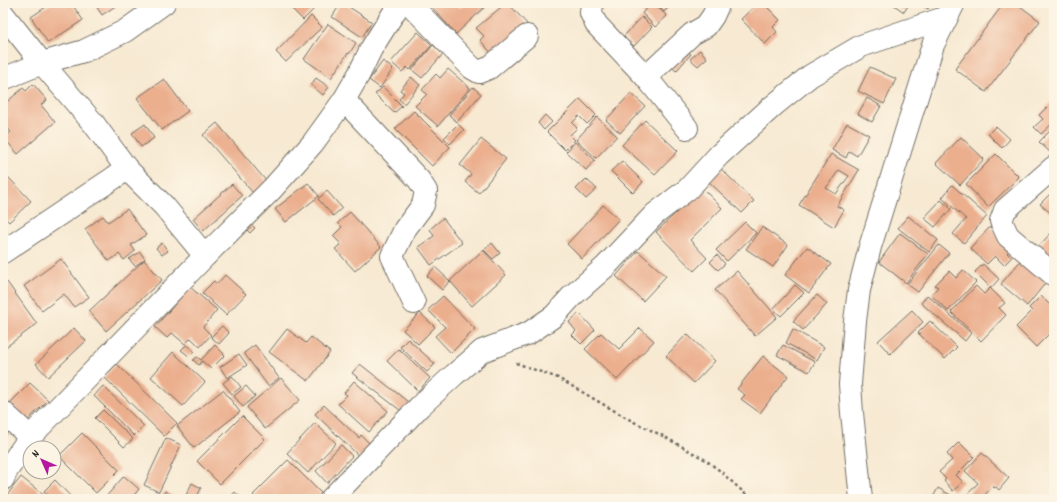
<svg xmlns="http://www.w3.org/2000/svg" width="1057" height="502" font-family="Dekko,sans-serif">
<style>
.building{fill:#ebaf8e;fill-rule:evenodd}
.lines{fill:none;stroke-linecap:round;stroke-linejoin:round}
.minor-casing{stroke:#726e65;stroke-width:24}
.path{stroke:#726e65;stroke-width:2.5;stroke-dasharray:3 3;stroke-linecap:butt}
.minor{stroke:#fff;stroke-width:22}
</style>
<rect width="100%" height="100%" fill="#fcf5e5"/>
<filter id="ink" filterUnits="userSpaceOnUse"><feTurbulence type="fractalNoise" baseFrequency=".025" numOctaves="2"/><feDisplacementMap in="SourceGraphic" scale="8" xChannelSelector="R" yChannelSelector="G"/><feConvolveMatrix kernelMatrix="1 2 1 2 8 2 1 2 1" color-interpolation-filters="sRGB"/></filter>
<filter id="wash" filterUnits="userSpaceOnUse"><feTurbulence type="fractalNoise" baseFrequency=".012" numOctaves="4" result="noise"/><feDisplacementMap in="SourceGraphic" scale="16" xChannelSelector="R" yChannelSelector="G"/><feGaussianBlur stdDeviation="0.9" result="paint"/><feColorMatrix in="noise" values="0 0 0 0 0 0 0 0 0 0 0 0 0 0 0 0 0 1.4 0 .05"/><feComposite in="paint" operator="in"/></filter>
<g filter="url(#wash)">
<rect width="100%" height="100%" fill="#f7e9d2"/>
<g id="blocks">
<g class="building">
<polygon points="52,3 71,3 83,20 48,43 31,17"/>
<polygon points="94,3 120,3 102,15"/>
<polygon points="286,3 308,3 314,9 303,20"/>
<polygon points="341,3 343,3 372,22 362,37 332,17"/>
<polygon points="428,3 456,3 460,8 465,3 489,3 456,34"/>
<polygon points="506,3 508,3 528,25 493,55 480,40 484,36 476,28"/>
<polygon points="653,3 667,16 655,27 642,13"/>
<polygon points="655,3 673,3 664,12"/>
<polygon points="758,3 763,3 780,20 773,27 777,32 765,44 741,19"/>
<polygon points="891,3 910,3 904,12"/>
<polygon points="919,3 931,3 928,9"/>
<polygon points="1004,3 1016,3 1040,21 986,92 955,69"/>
<polygon points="311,16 322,27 286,62 276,52"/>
<polygon points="642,17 652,27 634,46 623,37"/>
<polygon points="328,24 356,43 349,54 348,53 331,78 304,59"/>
<polygon points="418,32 432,45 410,70 407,67 402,72 391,62"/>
<polygon points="433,45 443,54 422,78 412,70"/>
<polygon points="680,45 691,54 676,71 666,62"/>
<polygon points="700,50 707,58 698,66 690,59"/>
<polygon points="383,61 393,69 380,88 369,80"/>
<polygon points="870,67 896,79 884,104 858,91"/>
<polygon points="448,69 470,88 438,126 415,106 427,94 422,90 436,74 440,78"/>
<polygon points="411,77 420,85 404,104 399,99 404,93 400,90"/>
<polygon points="316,78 329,87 323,95 311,85"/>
<polygon points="164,79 188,111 162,130 137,98"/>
<polygon points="33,84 47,100 41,105 55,122 18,154 4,138 11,132 3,123 3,101 6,99 8,101 23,88 26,91"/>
<polygon points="383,87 402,106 394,113 375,94"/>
<polygon points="473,87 481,94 457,122 449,115"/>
<polygon points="631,93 645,106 620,133 606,120"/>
<polygon points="867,98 881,106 872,122 858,114"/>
<polygon points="580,99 596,115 587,124 579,116 572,123 577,128 570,135 575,140 565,150 547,132"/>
<polygon points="1054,100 1054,122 1041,134 1034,127 1043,119 1039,115"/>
<polygon points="414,111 450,147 432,166 395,129"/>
<polygon points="545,115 552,122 544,130 538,123"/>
<polygon points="597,117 617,136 596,158 576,140"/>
<polygon points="645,120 678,151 655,175 622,145"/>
<polygon points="217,123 267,182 253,193 203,135"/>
<polygon points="847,123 869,135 857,156 849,151 846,158 832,150"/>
<polygon points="145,124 154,138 141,147 132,133"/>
<polygon points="458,124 464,130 450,144 444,138"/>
<polygon points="996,126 1010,139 1002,148 988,134"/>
<polygon points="1054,127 1054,150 1051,153 1039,142"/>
<polygon points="961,137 984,159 960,185 936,163"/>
<polygon points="481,139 506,159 479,193 465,182 471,174 460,165"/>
<polygon points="575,142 595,160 586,170 566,152"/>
<path d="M831 154 859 170 837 206 844 210 834 227 799 205ZM839 170 849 176 836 194 826 188Z"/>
<polygon points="996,154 1019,177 988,207 966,184"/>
<polygon points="622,161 643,182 633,193 611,171"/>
<polygon points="720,168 754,201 742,213 708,181"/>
<polygon points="8,177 31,201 9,222 3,216 3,182"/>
<polygon points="586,179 597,189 586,199 576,189"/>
<polygon points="308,183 319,196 286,222 275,209"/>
<polygon points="232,184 242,196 203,231 193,219"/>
<polygon points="952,185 987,216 964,243 953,234 966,219 942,198"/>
<polygon points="702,188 722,208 690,240 707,258 694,271 656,232"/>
<polygon points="1054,190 1054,216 1040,204"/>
<polygon points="327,191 342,208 333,216 318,199"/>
<polygon points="941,200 951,209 935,227 924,218"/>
<polygon points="603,205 619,219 582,259 567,244"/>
<polygon points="127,209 146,235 131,245 135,251 124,260 119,254 109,261 85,229 103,216 108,222"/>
<polygon points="350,212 381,247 355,271 335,249 341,244 333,236 342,227 338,223"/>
<polygon points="908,216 938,240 929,252 898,228"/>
<polygon points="443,218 462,243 431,265 418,247 434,236 430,229"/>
<polygon points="249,222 255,228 250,233 244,227"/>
<polygon points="745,222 756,233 727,261 716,250"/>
<polygon points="762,227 788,245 773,267 746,249"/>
<polygon points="990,227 1012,247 1007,253 1012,257 1004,265 995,256 987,264 970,248"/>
<polygon points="900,233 928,254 906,283 879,262"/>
<polygon points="1050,234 1054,237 1054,255 1049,260 1037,248"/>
<polygon points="162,243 168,251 162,255 156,248"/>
<polygon points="492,243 500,253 493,259 484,250"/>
<polygon points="939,245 949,253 918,292 907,284"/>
<polygon points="807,247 831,264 809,293 785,275"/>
<polygon points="483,250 506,275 472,306 450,281 442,290 427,276 435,267 450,281"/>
<polygon points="638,251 666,276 643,301 616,276"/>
<polygon points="140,252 145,259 135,266 129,259"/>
<polygon points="717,255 725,264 718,270 710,262"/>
<polygon points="61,259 89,297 74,307 64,294 42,311 24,286"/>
<polygon points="1022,259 1047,281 1027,306 1001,284"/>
<polygon points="144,260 162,280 106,331 89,311"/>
<polygon points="983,264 999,279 991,288 975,272"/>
<polygon points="963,270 976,282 948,311 931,295 938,287 935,285 949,271 956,278"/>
<polygon points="737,271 777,317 755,336 715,290"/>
<polygon points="225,275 246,294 226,315 202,293 214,281 217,284"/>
<polygon points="7,282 37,324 3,349 3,286"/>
<polygon points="795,285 804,293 781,316 773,309"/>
<polygon points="976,286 984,294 990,288 1005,303 999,308 1006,315 981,341 951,312"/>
<polygon points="190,287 217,310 203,327 211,335 200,347 191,338 185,344 172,333 167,338 155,327"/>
<polygon points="817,295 827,304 803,330 793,321"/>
<polygon points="927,295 971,333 965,341 921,303"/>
<polygon points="443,296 475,329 451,353 435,336 445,327 428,310"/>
<polygon points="1041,296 1054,309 1054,329 1036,347 1016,327 1032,311 1029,308"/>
<polygon points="912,310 923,322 890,354 878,341"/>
<polygon points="420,313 435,327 418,344 403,330"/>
<polygon points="579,313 595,330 581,344 572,335 576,331 569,322"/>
<polygon points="930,321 957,347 945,359 918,333"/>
<polygon points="222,326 229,333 219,344 211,337"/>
<polygon points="74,328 86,341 48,377 36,364"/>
<polygon points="640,328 654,341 617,380 585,349 601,333 619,349"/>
<polygon points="287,329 306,343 311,337 330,352 308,381 269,352"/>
<polygon points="793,329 824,347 817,360 786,343"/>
<polygon points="687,334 715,361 694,383 666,356"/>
<polygon points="408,339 435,364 427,372 400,347"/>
<polygon points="186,345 194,351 189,356 181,350"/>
<polygon points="215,345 225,355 211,369 202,361 199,365 193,360 197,357 201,360"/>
<polygon points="255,345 279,378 268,386 244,353"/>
<polygon points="783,345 815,362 809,372 777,355"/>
<polygon points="399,349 430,378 418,391 387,361"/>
<polygon points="173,352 205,382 183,406 151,377"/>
<polygon points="239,354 247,365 227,378 220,367"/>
<polygon points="763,356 788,376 760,413 741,399 745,395 737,389"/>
<polygon points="117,364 177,423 164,436 104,377"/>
<polygon points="360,364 412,405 405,414 352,373"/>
<polygon points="232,376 241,387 232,394 223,383"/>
<polygon points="281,378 300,400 265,429 247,407"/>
<polygon points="354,381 388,411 369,432 338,404 347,395 344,393"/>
<polygon points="30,383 48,400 28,420 10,403"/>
<polygon points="103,386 144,426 134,436 94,396"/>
<polygon points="246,386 255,396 243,407 234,396"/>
<polygon points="223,390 240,412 194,448 177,426"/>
<polygon points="324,405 359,438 361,435 372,446 361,458 315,414"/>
<polygon points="103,410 133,439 124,447 95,418"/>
<polygon points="242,416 265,439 220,484 197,461"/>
<polygon points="3,423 10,427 5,437 3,436"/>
<polygon points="315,423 336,443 308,473 287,453"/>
<polygon points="82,433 119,470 96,493 59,456"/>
<polygon points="166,438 181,445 159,492 144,485"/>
<polygon points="959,442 974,457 956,475 963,482 953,491 944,481 946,479 939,472 952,460 947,454"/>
<polygon points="341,445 352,456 327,483 316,471"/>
<polygon points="982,453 1009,478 999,490 996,487 994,488 993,486 981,499 969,499 966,496 978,483 965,471"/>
<polygon points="288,460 325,497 323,499 301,499 298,496 295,499 257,499 253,495"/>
<polygon points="124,476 139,489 131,499 104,499"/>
<polygon points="21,477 45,496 43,499 4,499"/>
<polygon points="55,480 73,499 51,499 44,491"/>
<polygon points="192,483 201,488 196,499 184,499"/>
<polygon points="938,488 956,498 955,499 932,499"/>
<polygon points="165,491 178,499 160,499"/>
<polygon points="235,492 242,499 228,499"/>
</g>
</g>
</g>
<g filter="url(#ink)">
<use href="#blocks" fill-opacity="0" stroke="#726e65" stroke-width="1"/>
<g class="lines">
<defs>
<g id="minor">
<polyline points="409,3 472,68 479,72 489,68 527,36"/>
<polyline points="592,3 591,13 596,24 646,77 687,128"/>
<polyline points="3,14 42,63 94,124 127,169 164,206 205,256"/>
<polyline points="646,77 692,34 706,26 713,16 719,3"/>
<polyline points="3,79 42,63 84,51 125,31 164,3"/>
<polyline points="344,100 419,180 426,191 423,205 405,229 392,256 414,303"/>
<polyline points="1054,167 1005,210 1001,221 1008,236 1054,275"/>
<polyline points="3,252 127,169"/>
<polyline points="3,412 30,437"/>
<polyline points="3,479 7,470 30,437 205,256 272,189 313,143 344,100 359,74 371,49 400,3"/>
<polyline points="331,499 420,406 454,375 482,351 529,333 554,316 572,296 605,267 655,214 688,189 719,155 773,106 810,76 861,46 947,17"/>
<polyline points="861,499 852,413 850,384 855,321 859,290 870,247 933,45 954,3"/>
</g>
</defs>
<use href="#minor" class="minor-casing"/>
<polyline class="path" points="516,363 558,378 632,421 663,436 704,459 719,470 751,499"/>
<use href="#minor" class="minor"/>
</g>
</g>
<rect width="1057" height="502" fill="none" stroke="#fcf5e5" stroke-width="16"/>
<g transform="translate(42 460) rotate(315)"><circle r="19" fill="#fcf5e5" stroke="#a8a49b"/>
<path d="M0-3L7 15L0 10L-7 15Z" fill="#b5179e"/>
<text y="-6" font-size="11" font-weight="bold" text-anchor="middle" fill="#2b2b2b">N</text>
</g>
</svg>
